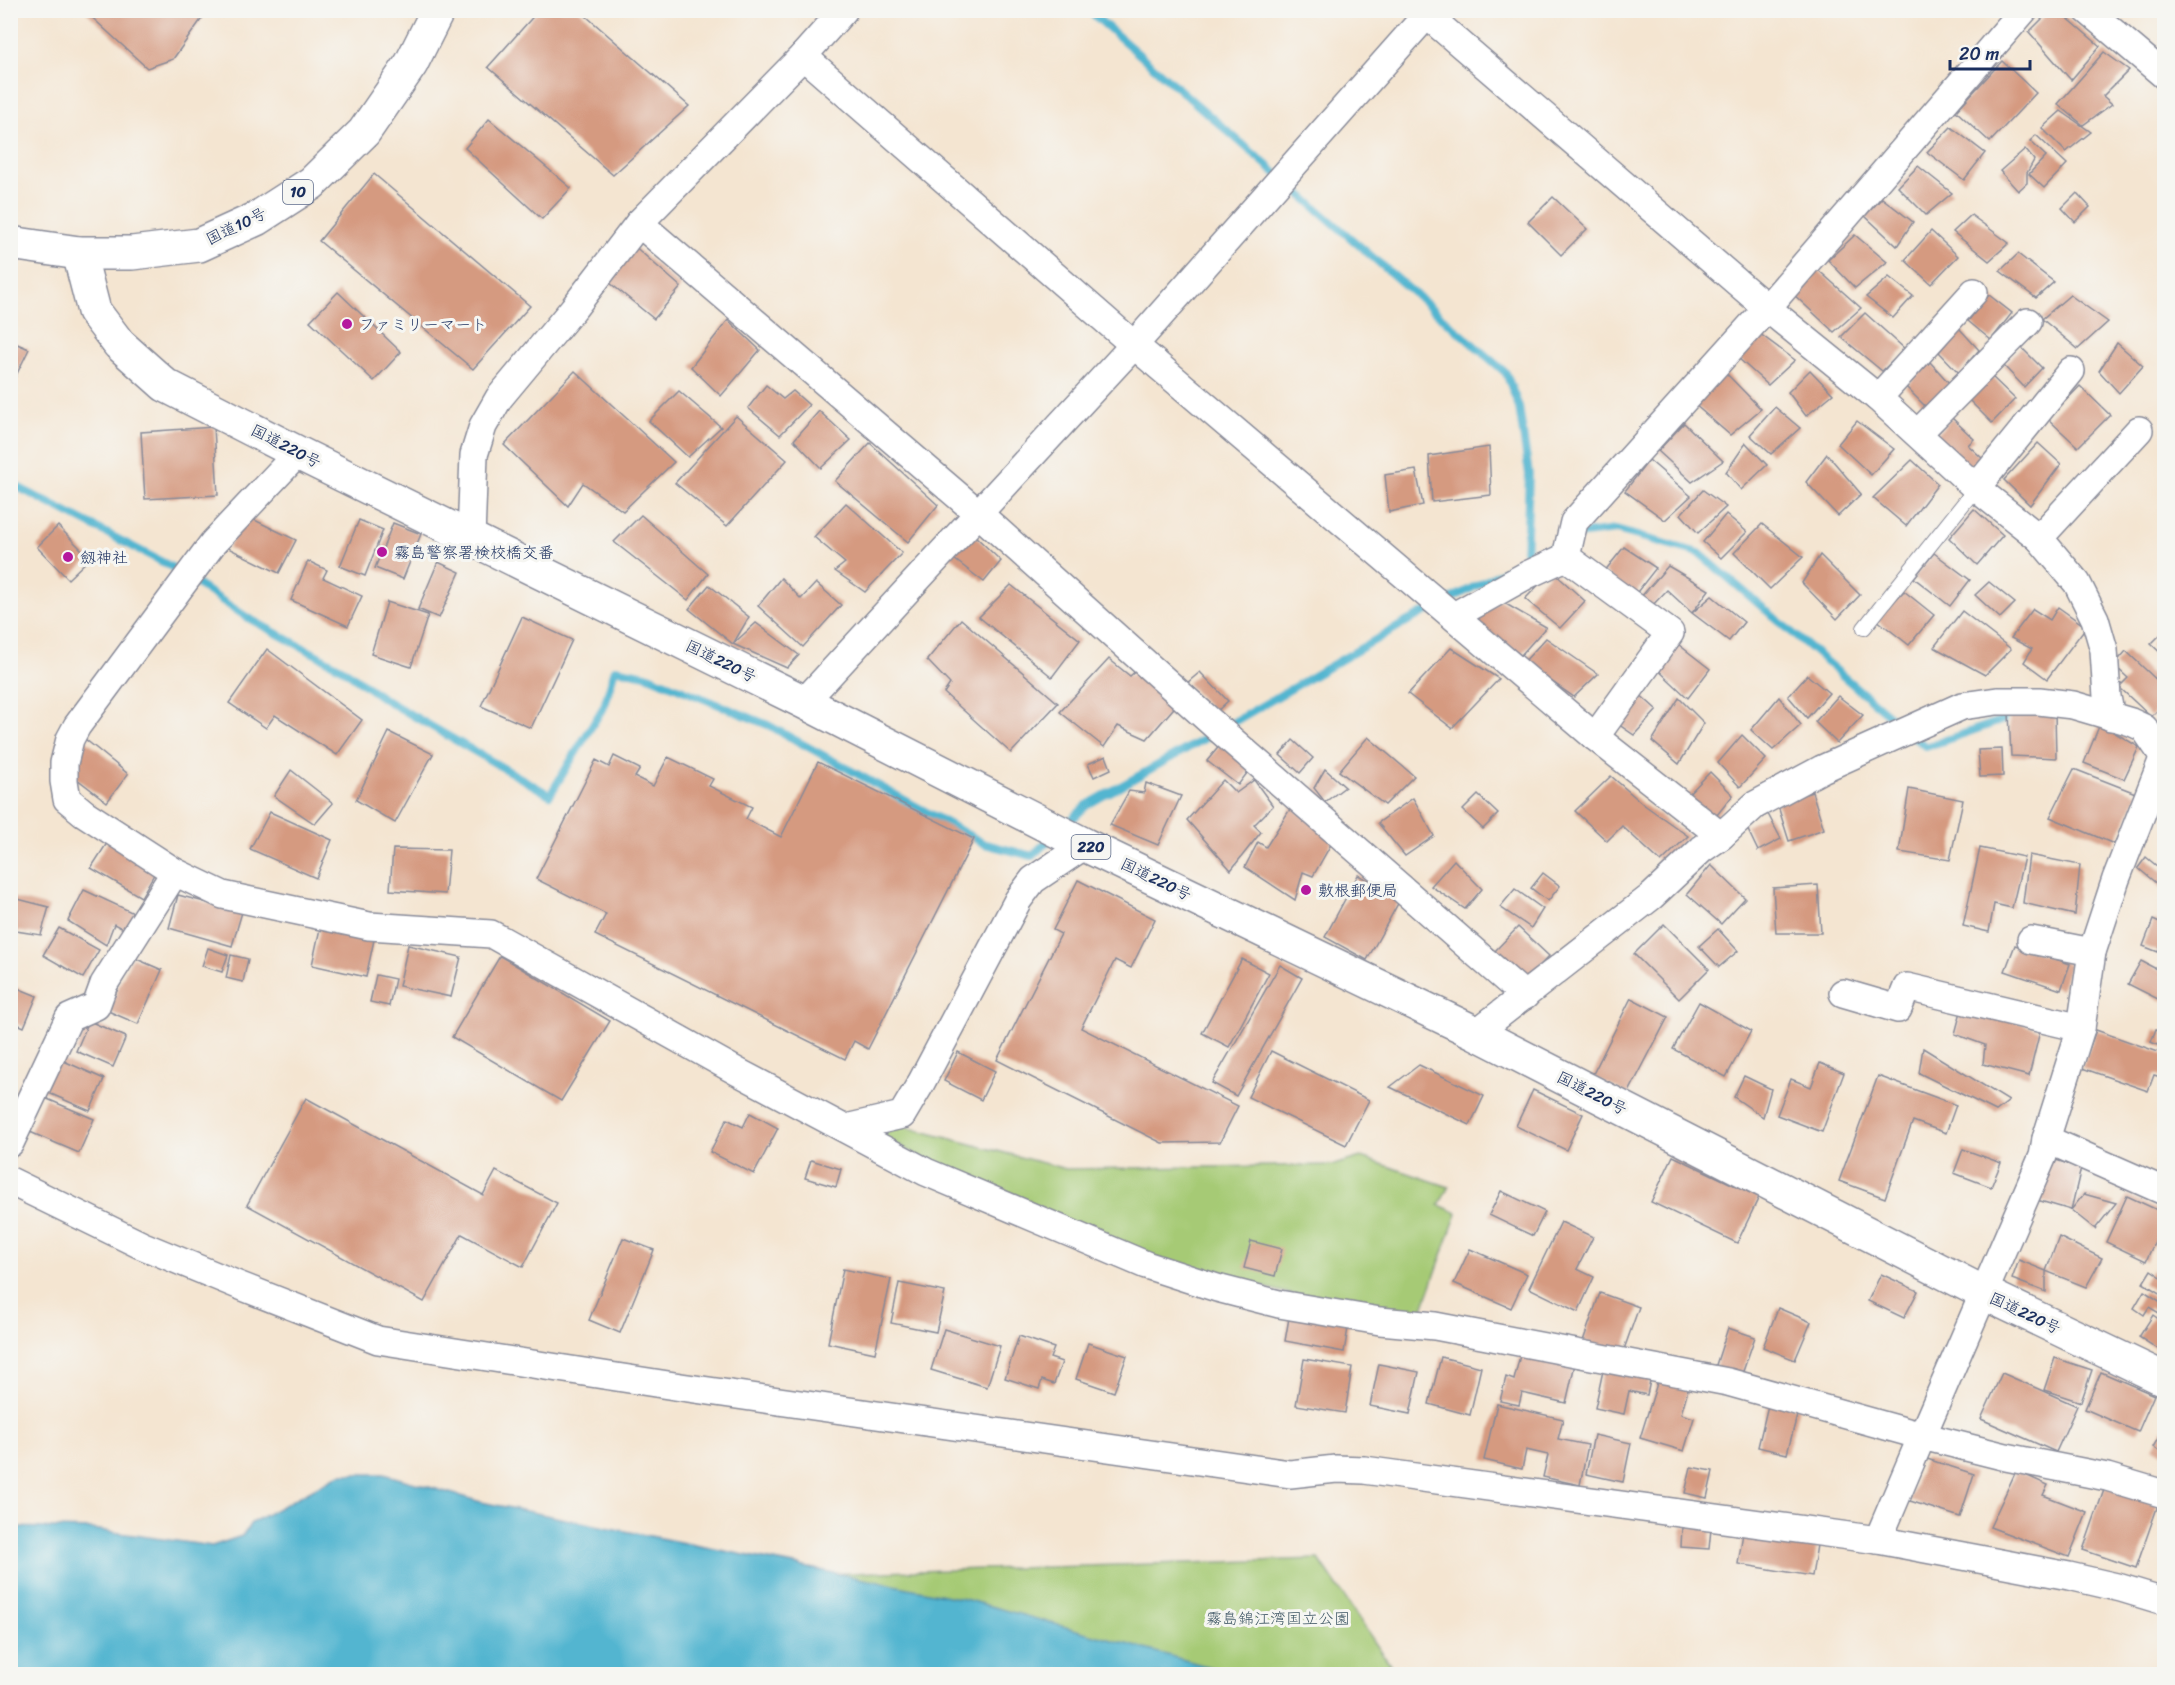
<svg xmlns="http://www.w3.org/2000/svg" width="2175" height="1685" font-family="Sriracha,'Klee One',sans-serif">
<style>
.green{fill:#a6ca74;stroke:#607c69;stroke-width:1.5}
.water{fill:#52b5d0;stroke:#367297;stroke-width:1.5}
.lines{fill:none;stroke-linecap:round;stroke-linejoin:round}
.stream{stroke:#52b5d0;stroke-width:8}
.building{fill:#d59a80}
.service-casing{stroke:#888a98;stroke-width:16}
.minor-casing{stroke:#888a98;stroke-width:30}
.trunk-casing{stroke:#888a98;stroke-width:36}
.service{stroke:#fff;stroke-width:14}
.minor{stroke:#fff;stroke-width:27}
.trunk{stroke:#fff;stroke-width:33}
.poi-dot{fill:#b5179e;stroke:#f6f6f2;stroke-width:2}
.labels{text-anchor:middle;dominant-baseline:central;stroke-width:6;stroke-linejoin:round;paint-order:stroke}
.shield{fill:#f6f6f2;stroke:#5d6b8a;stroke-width:1.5}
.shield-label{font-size:15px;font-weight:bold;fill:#1b2f5e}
.street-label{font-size:16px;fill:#1b2f5e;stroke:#f6f6f2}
.poi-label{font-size:16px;fill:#1b2f5e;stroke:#f6f6f2;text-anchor:start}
.park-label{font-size:16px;fill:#3e5664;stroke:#f6f6f2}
</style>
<rect width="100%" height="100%" fill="#f6f6f2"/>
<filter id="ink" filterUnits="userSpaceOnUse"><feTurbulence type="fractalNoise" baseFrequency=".0167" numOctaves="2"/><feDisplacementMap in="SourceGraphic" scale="12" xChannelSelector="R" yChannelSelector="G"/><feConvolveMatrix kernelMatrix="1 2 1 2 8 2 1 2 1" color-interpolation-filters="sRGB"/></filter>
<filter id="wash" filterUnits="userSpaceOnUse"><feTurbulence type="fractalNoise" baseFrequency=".008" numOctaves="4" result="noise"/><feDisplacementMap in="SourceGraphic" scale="24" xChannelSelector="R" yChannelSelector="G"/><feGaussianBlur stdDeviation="1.35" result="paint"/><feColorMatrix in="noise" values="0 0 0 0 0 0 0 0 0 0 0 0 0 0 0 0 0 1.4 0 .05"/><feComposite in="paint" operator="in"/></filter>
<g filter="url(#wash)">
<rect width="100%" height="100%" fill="#f4e5d1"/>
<g class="green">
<polygon points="902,1126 1066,1169 1334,1165 1361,1157 1449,1187 1439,1205 1457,1213 1421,1314 1305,1298 1147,1256 989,1191 877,1135"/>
<polygon points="1319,1559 1396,1674 11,1674 10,1598"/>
</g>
<polygon class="water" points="340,1474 384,1474 481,1502 968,1600 1235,1674 11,1674 11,1527 91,1529 212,1546 242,1536 251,1523"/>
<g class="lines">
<g class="stream">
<polyline points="1088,10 1506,373 1519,407 1529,474 1526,560"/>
<polyline points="10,483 170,566 248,618 343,669 384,699 550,795 604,706 615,669 646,675 768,725 985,844 1032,856 1052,837"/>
<polyline points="1576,535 1616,530 1699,553 1926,747 2003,720"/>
<polyline points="1064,827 1087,805 1220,730 1408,621 1565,540"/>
</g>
</g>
<g id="blocks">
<g class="building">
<polygon points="84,10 208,10 173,59 147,68"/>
<polygon points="539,10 579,10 689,106 613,175 488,67"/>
<polygon points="2051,10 2058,10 2100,46 2071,80 2029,32"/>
<polygon points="2104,52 2129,70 2103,96 2112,104 2083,125 2058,104"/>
<polygon points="2002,61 2036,93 1990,142 1956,111"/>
<polygon points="2061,111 2091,132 2066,152 2042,128"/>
<polygon points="489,119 571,188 542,219 465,148"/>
<polygon points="1951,127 1985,153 1964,180 1927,152"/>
<polygon points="2036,135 2067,164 2044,188 2029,174 2046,156 2030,141"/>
<polygon points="2025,149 2034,160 2027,173 2027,183 2018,191 2000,171"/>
<polygon points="1918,166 1952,193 1926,215 1898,187"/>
<polygon points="374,174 530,306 473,369 319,241"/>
<polygon points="2077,193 2090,207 2075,222 2062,208"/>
<polygon points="1553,197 1587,229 1561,255 1528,222"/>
<polygon points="1882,198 1913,222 1897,246 1865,216"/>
<polygon points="1971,215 2009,243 1989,261 1953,232"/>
<polygon points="1931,231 1958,256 1931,284 1905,260"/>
<polygon points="1855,235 1887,262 1855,288 1828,260"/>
<polygon points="632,244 681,287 654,319 599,274"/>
<polygon points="2018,254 2054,282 2036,298 2000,271"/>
<polygon points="1816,268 1861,308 1834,332 1791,292"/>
<polygon points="1889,277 1913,296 1893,318 1866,297"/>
<polygon points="338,292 401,352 374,381 310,321"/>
<polygon points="1989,295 2012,313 1991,340 1968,321"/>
<polygon points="2070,295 2108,322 2078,349 2042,319"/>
<polygon points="1865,313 1905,349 1882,371 1841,337"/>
<polygon points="728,320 760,350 721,396 691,367"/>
<polygon points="1959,328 1979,350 1959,373 1939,352"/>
<polygon points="1756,331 1795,360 1768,385 1737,357"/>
<polygon points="10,341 29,349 10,388"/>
<polygon points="2117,343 2143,366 2119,393 2099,371"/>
<polygon points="2021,347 2042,368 2024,387 2004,366"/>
<polygon points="1930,362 1950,384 1927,408 1906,387"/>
<polygon points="1723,370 1761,409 1730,435 1694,404"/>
<polygon points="1810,370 1833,394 1806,416 1788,392"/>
<polygon points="575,371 674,462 623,511 583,483 568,506 504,445"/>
<polygon points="1990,375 2015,399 1992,423 1967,398"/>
<polygon points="766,385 783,399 793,391 809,405 780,435 748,408"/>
<polygon points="2080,386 2110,415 2078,447 2048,419"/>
<polygon points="679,391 721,427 688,457 649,421"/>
<polygon points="1775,407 1800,428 1771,454 1750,435"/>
<polygon points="819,411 851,440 821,468 794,440"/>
<polygon points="736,416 787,460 727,526 675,483"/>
<polygon points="1952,418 1974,439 1968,445 1983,459 1971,470 1935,436"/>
<polygon points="1857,421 1894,449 1871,475 1838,444"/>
<polygon points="1684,423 1723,461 1692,482 1658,451"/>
<polygon points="214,427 218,495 145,499 141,432"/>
<polygon points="870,443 938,505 908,542 835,481"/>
<polygon points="1746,443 1767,465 1741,490 1726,472"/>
<polygon points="2038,443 2061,464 2030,505 2004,480"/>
<polygon points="1489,447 1491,495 1432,502 1429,456"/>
<polygon points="1827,454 1861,494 1838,516 1806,482"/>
<polygon points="1649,460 1691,496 1665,520 1625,491"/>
<polygon points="1912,460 1938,484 1906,526 1873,498"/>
<polygon points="1416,470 1423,505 1389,512 1385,475"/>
<polygon points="1703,490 1726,507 1698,533 1681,514"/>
<polygon points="846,503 902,553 865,592 835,571 845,563 814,537"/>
<polygon points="1974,509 2003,535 1977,565 1949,538"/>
<polygon points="1726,514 1747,532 1721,558 1703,542"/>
<polygon points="244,515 296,540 279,573 228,548"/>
<polygon points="641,515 708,574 688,600 614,542"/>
<polygon points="359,520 383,530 365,576 340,566"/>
<polygon points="393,523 421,534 403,579 375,568"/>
<polygon points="1762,524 1803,557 1770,589 1734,553"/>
<polygon points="58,526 90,558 68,579 37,547"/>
<polygon points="972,533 1001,561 984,582 950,556"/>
<polygon points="1624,547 1656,568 1634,596 1604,572"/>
<polygon points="1934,553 1970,580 1950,606 1914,578"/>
<polygon points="1820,555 1860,595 1837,619 1802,583"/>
<polygon points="308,561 327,570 323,578 362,596 348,626 291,600"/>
<polygon points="438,562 460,572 439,618 418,609"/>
<polygon points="1668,566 1709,590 1692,613 1712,596 1744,622 1729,641 1692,613 1667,590 1651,607 1640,598"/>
<polygon points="1552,571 1585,601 1560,628 1525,599"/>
<polygon points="781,578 801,599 816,583 841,605 803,647 758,606"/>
<polygon points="1989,582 2015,603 2000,618 1975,595"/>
<polygon points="709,585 749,617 733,644 756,623 799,655 787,668 733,644 689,609"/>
<polygon points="1011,585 1080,640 1052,677 979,617"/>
<polygon points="1904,591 1934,615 1909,645 1877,620"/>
<polygon points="1499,600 1546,627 1521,655 1474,623"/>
<polygon points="387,602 428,615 411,667 371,654"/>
<polygon points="2058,607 2086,627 2047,679 2024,662 2032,649 2011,638 2033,609 2050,620"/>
<polygon points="1962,611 2011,649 1985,675 1934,647"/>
<polygon points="522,617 572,640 531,728 481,706"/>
<polygon points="961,619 1058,703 1011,753 944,693 950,684 927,660"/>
<polygon points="2164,631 2164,656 2151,644"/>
<polygon points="1546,638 1598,674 1574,697 1524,662"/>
<polygon points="1674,641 1710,669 1688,698 1655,667"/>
<polygon points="1451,648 1499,679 1452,728 1408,694"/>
<polygon points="267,649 362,720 337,755 275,715 266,728 229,703"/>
<polygon points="2126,651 2164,687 2164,704 2151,717 2119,687 2128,678 2114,665"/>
<polygon points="1109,659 1130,676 1139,668 1179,702 1147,739 1118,726 1104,747 1060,712"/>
<polygon points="1200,672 1228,701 1215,713 1187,683"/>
<polygon points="1807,675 1829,693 1807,718 1788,696"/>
<polygon points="1637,692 1657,710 1634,735 1615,722"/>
<polygon points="1838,696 1863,715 1837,743 1815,722"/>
<polygon points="1779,697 1801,725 1773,750 1751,730"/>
<polygon points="1679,698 1704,723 1679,764 1652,741"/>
<polygon points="2055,710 2056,758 2011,756 2009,713"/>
<polygon points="2100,724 2139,747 2124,779 2084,763"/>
<polygon points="389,732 433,754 395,823 356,800"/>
<polygon points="80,735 128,774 107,802 59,765"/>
<polygon points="1742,735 1766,759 1740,787 1718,763"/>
<polygon points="1368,737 1414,776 1385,805 1339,771"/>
<polygon points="1293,740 1313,758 1300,773 1280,755"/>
<polygon points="1221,744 1251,768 1238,785 1207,761"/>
<polygon points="2002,749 2003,776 1980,777 1978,750"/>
<polygon points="614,756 640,769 635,777 653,786 668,757 713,779 709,786 752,807 746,819 781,837 818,762 974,839 868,1049 854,1041 845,1059 595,935 606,914 536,879 596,760 609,767"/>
<polygon points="1106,756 1111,769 1094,777 1088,764"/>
<polygon points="1325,769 1345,787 1325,802 1314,788"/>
<polygon points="2074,769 2138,794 2114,844 2050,817"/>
<polygon points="291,770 333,803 315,824 274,796"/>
<polygon points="1710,772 1733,795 1713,820 1687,796"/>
<polygon points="1611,776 1643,804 1688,836 1661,862 1622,826 1607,841 1575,811"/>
<polygon points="1223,780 1236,793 1254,780 1273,806 1254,825 1261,832 1231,870 1187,820"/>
<polygon points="1146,783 1181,796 1158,845 1110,825 1129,791 1144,793"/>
<polygon points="1909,789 1963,800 1950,860 1899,852"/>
<polygon points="1812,792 1824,829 1789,841 1777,803"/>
<polygon points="1478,795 1498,814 1483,829 1463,810"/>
<polygon points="1413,798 1434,836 1405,856 1378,823"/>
<polygon points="1292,806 1334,839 1313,876 1303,872 1295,900 1245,867 1258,842 1266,847"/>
<polygon points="270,812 332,840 316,878 250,849"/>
<polygon points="1768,814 1781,839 1758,851 1746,826"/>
<polygon points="109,840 157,869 141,897 91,868"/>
<polygon points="1980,848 2024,857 2012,908 1994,904 1989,932 1963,926"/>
<polygon points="393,849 449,850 445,894 390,890"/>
<polygon points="2029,855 2080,865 2075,915 2023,903"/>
<polygon points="2146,857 2164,872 2164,890 2138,868"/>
<polygon points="1454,860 1482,889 1465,909 1431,886"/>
<polygon points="1711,865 1745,898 1721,924 1687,894"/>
<polygon points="1543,873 1560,886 1548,901 1531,888"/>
<polygon points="1358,875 1401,898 1367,960 1325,937"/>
<polygon points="1078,880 1155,919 1131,968 1115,960 1081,1028 1238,1106 1220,1142 1162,1143 997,1060 1061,934 1053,930"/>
<polygon points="1818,885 1821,933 1776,933 1773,888"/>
<polygon points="1515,889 1543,909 1531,928 1500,907"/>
<polygon points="84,890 138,915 129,932 114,924 106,945 68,921"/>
<polygon points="178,895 242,912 232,946 169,928"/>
<polygon points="10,897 49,907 41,935 10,930"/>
<polygon points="2153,920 2164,925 2164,936 2158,952 2143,946"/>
<polygon points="321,924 375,935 366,977 312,965"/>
<polygon points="1664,924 1709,969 1679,999 1634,954"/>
<polygon points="1518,927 1549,956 1526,980 1495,951"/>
<polygon points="59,928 99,950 83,978 43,955"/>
<polygon points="1718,929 1738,951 1719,967 1699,946"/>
<polygon points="408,945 461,957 451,997 399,986"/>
<polygon points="2015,945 2070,964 2061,990 2005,971"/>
<polygon points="208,948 228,955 222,972 202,966"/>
<polygon points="231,955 248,959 243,982 226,978"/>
<polygon points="500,956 610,1021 561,1101 452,1037"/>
<polygon points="132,957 162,970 138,1024 108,1011"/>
<polygon points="1242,959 1269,973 1229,1047 1202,1033"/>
<polygon points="2141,961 2164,973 2164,999 2162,1001 2128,984"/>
<polygon points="1280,965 1302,978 1236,1096 1212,1083"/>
<polygon points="376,975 395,979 389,1006 370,1002"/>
<polygon points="10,985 37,996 24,1027 10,1021"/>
<polygon points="1631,998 1668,1017 1628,1094 1592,1076"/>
<polygon points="1964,1000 2040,1031 2029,1076 1983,1064 1985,1045 1955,1034"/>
<polygon points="1699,1002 1751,1031 1726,1077 1673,1049"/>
<polygon points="89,1021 126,1037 113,1067 76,1051"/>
<polygon points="2156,1029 2164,1033 2164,1048 2151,1042"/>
<polygon points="2096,1030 2164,1054 2164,1078 2154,1075 2148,1091 2082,1068"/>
<polygon points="1923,1048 2009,1101 1996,1111 1919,1073"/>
<polygon points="1271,1051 1369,1100 1346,1145 1248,1097"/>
<polygon points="958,1052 995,1071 981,1100 944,1081"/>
<polygon points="57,1058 104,1079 90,1111 42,1090"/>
<polygon points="1820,1063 1844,1073 1822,1132 1777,1115 1791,1079 1811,1087"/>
<polygon points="1419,1065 1484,1096 1470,1125 1390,1087"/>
<polygon points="1744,1076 1771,1089 1763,1117 1734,1097"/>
<polygon points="1878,1076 1956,1105 1946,1133 1913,1121 1885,1198 1839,1181"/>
<polygon points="1533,1090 1583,1114 1566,1150 1516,1126"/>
<polygon points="45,1098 94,1119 79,1153 30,1132"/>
<polygon points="306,1098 483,1195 496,1171 557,1203 523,1267 462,1234 424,1302 247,1205"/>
<polygon points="750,1113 778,1128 754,1174 710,1152 727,1119 743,1127"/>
<polygon points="1963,1149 2001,1163 1991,1187 1954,1173"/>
<polygon points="1673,1156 1759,1197 1737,1243 1651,1202"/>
<polygon points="2043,1156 2081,1168 2071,1210 2030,1198"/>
<polygon points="811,1160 841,1169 836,1187 805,1178"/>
<polygon points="1501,1191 1545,1212 1533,1236 1489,1215"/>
<polygon points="2084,1194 2116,1203 2095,1229 2071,1210"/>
<polygon points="2127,1196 2164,1213 2164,1221 2146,1261 2106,1242"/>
<polygon points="1561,1222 1593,1237 1577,1269 1594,1277 1578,1312 1529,1288"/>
<polygon points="2059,1237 2102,1258 2086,1287 2046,1271 2046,1292 2012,1279 2019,1260 2046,1271"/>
<polygon points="623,1238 654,1250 620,1333 589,1320"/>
<polygon points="1251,1241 1282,1249 1275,1276 1244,1268"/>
<polygon points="1470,1249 1527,1274 1511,1308 1454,1283"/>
<polygon points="843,1269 891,1279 875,1353 828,1343"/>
<polygon points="2151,1270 2164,1279 2164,1296 2143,1283"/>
<polygon points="1881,1274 1918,1291 1904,1318 1868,1301"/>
<polygon points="899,1283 945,1292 936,1332 891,1323"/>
<polygon points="2144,1291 2164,1304 2164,1316 2149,1307 2144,1315 2134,1308"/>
<polygon points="1600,1293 1639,1307 1622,1355 1583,1341"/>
<polygon points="1778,1308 1811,1322 1795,1360 1763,1347"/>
<polygon points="1290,1312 1349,1322 1344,1352 1285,1341"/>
<polygon points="2153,1315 2164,1323 2164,1353 2139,1337"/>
<polygon points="1728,1328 1755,1337 1741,1377 1715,1368"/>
<polygon points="944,1329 1000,1346 987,1387 931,1370"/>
<polygon points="1019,1336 1054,1348 1050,1358 1062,1362 1054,1384 1042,1380 1039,1389 1005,1378"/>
<polygon points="1088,1343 1127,1356 1114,1392 1076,1379"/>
<polygon points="1521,1351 1575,1364 1566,1403 1522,1393 1519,1405 1500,1401 1506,1377 1514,1380"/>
<polygon points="1441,1357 1481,1367 1470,1415 1429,1404"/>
<polygon points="2055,1358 2092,1370 2081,1402 2044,1390"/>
<polygon points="1304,1359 1352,1367 1345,1413 1296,1405"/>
<polygon points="1379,1364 1419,1372 1410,1414 1370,1406"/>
<polygon points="1604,1366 1651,1376 1647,1395 1629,1391 1624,1414 1595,1408"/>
<polygon points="2101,1372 2154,1395 2138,1432 2085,1409"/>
<polygon points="2002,1373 2077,1406 2056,1452 1981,1419"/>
<polygon points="1659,1377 1689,1386 1681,1414 1694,1418 1684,1451 1640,1438"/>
<polygon points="1769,1401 1799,1408 1787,1454 1758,1447"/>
<polygon points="1497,1404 1563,1419 1558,1439 1588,1445 1580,1485 1543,1477 1548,1455 1526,1450 1522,1469 1484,1460"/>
<polygon points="2164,1428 2164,1454 2153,1447"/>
<polygon points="1594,1435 1631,1443 1623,1482 1586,1474"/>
<polygon points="1924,1458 1974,1474 1960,1517 1910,1501"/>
<polygon points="1691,1467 1713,1471 1707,1498 1685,1493"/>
<polygon points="2016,1471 2048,1485 2043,1495 2087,1512 2069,1557 1990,1527"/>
<polygon points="2105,1487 2158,1505 2136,1568 2083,1550"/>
<polygon points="1682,1526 1711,1529 1709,1549 1681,1547"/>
<polygon points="1743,1533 1817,1545 1812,1576 1738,1564"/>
</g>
</g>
</g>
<g filter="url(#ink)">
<use href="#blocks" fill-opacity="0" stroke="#888a98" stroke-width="1.5"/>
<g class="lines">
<defs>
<polyline id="service" points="1864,628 1976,488"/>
<g id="minor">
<polyline points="1421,10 1767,308 1878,398 1976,488 2039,538 2077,583 2095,619 2104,650 2107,697 2111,717"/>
<polyline points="2087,10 2164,75"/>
<polyline points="803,56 1134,345 1595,737 1721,836"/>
<polyline points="639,223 978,513 1220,730 1525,996"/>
<polyline points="1878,398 1974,292"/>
<polyline points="1918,433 2028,322"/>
<polyline points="298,453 213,543 77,726 70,739 64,763 64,781 67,799 84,813 175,872 223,895 369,926 491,934 738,1072 926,1172 1146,1265 1217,1288 1279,1304 1380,1321 1435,1326 1728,1382 1922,1436 2043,1156 2046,1139 2081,1028 2092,952 2116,879 2164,756"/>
<polyline points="1976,488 2071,371"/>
<polyline points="471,538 474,455 483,426 499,398 573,309 639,223 803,56 844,10"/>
<polyline points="2039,538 2139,430"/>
<polyline points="1566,557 1670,633 1595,737"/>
<polyline points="1454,616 1527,575 1566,557 1574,522 1767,308 2024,10"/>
<polyline points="804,702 1134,345 1431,10"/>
<polyline points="2031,940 2092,952"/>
<polyline points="1843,993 1898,1009 1907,987 2081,1028"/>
<polyline points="1476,1033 1652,896 1702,849 1721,836 1755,805 1822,769 1962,706 1997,701 2039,701 2073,705 2131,722 2144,728 2164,757"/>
<polyline points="846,1128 902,1115 921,1083 1018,900 1033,880 1085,845"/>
<polyline points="2046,1139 2164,1191"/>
<polyline points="10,1143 69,1018 96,1006 104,984 175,872"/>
<polyline points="10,1181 141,1245 238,1285 378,1340 681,1387 1290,1474 1336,1469 1364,1470 1878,1540 2069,1576 2121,1588 2164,1601"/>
<polyline points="1878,1540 1922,1436 2006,1457 2107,1477 2164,1494"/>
</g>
<g id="trunk">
<polyline points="10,243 79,253 132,253 199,245 256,219 312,183 364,132 411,64 438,10"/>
<polyline points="79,253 94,311 119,344 165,385 298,453 804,702 1085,845 1476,1033 1984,1293 2164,1379"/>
</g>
</defs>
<use href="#service" class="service-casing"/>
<use href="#minor" class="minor-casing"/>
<use href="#trunk" class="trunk-casing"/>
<use href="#service" class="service"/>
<use href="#minor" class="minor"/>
<use href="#trunk" class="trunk"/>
</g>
</g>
<g class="poi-dot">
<circle cx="347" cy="324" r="6"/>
<circle cx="382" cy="552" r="6"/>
<circle cx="68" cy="557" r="6"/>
<circle cx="1306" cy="890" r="6"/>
</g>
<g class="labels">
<g class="shield">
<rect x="283" y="180" width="30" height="24" rx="4.5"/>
<rect x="1071.5" y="835" width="39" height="24" rx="4.5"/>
</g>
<g class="shield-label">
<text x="298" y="192">10</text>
<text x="1091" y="847">220</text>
</g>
<g class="street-label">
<text transform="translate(236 226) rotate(-26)">国道10号</text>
<text transform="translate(286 446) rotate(27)">国道220号</text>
<text transform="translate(721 661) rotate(26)">国道220号</text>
<text transform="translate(1156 879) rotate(26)">国道220号</text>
<text transform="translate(1592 1093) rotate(27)">国道220号</text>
<text transform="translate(2025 1313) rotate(25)">国道220号</text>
</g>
<g class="poi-label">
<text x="359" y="324">ファミリーマート</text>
<text x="394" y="552">霧島警察署検校橋交番</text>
<text x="80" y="557">劔神社</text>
<text x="1318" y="890">敷根郵便局</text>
</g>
<g class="park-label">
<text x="1278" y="1618">霧島錦江湾国立公園</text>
</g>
</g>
<rect width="2175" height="1685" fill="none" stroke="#f6f6f2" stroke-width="36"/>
<path d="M1950 60v9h80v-9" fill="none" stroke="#1b2f5e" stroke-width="3"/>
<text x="1959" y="60" font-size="18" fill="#1b2f5e" stroke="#f6f6f2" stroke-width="4.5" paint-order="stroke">20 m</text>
</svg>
